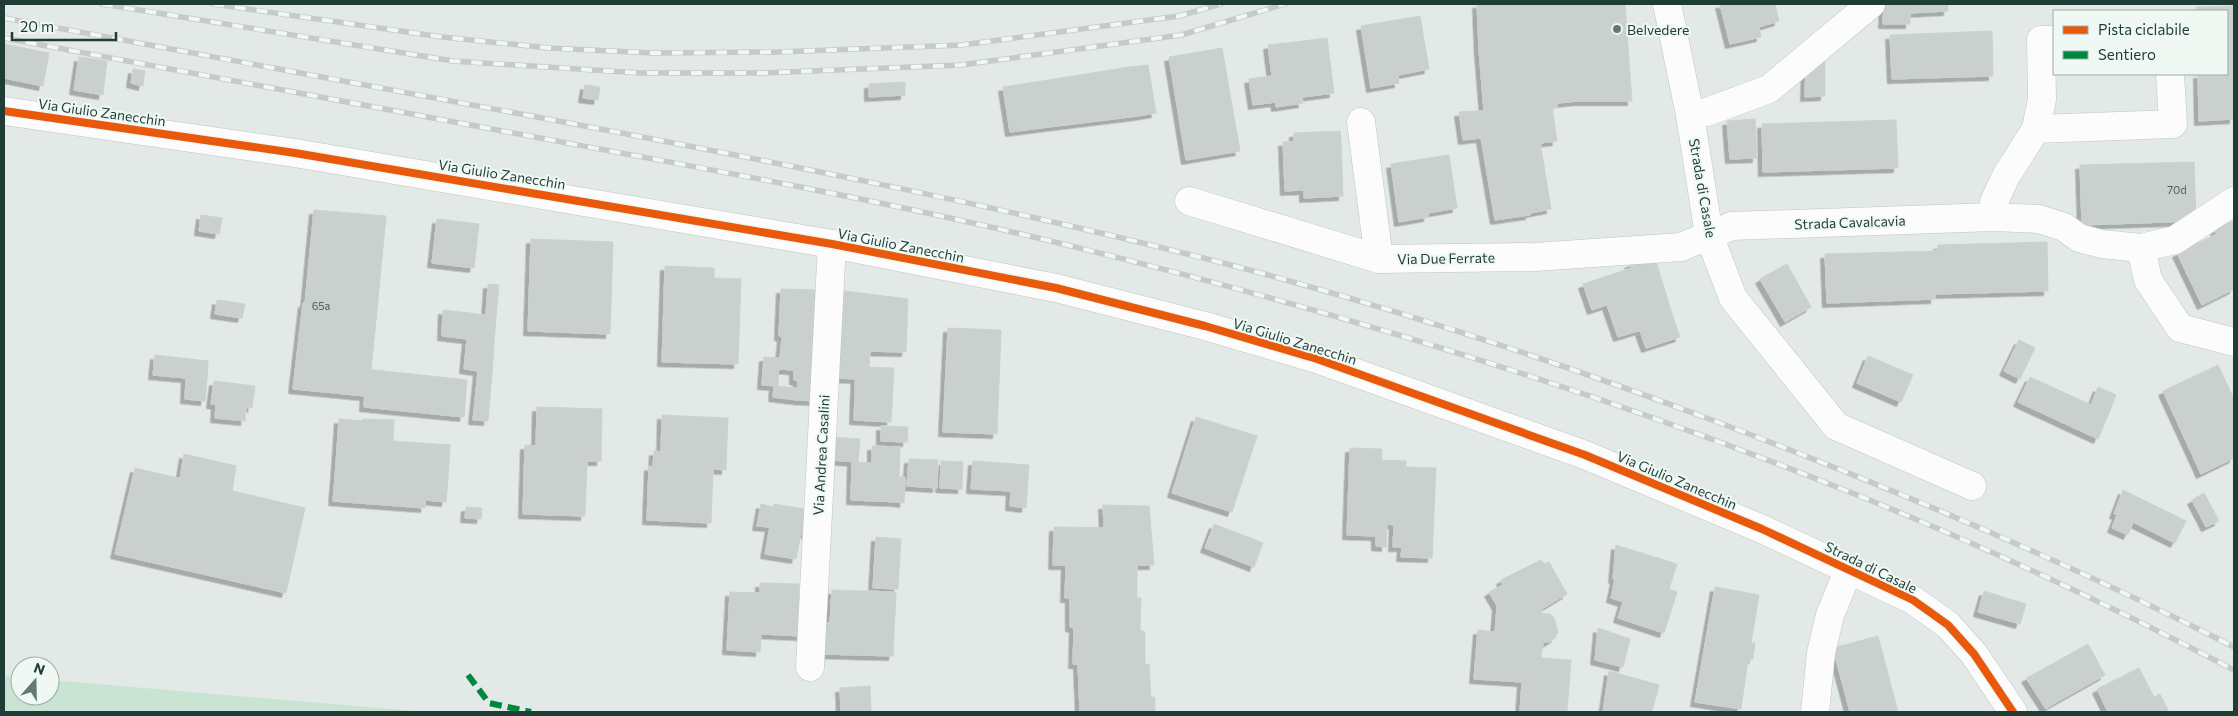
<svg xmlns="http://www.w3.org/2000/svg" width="2238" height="716" font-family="Commissioner,sans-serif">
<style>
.grass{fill:#cae4d3}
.building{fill:#c9d0cd;stroke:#cbd2cf;filter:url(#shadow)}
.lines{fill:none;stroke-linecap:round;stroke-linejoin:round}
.minor-casing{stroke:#bfc6c3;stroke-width:29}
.minor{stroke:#fbfcfb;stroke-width:28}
.rail-casing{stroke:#c6cac9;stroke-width:5.5}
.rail{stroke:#f0f8f4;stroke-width:4;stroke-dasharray:11;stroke-linecap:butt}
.quiet{stroke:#00873e;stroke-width:6;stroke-dasharray:12 6;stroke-linecap:butt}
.cycleway-casing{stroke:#f0f8f4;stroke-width:11}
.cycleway{stroke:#e8590c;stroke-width:8}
.poi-dot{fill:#637974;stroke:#f0f8f4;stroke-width:2}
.labels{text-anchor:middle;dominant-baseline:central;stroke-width:4;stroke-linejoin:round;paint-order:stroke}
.number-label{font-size:11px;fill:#4a625d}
.poi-label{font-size:14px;fill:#1f3d37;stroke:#f0f8f4;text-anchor:start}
.street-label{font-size:14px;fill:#1f3d37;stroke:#f0f8f4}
</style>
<defs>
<filter id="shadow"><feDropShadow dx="-4.5" dy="4.5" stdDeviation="0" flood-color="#0004"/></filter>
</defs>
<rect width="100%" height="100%" fill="#e2e9e6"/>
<polygon class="grass" points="4,676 20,677 20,696 50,696 50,680 427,712 4,712"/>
<g class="building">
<polygon points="1477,4 1550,4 1540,4 1543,46 1479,50"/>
<polygon points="1540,4 1605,4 1607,26 1542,30"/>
<polygon points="1605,4 1625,4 1632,101 1579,101 1578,94 1606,92 1604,83 1611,82"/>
<polygon points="1720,4 1775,4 1779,21 1759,27 1761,37 1730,44"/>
<polygon points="1884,4 1948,4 1948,11 1910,13 1910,24 1883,24"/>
<polygon points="2234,6 2234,119 2199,121 2198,74 2227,74 2227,11 2196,11 2196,7"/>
<polygon points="1420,16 1429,69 1398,75 1399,83 1371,88 1361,26"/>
<polygon points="1607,26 1611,82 1604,83 1606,92 1578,94 1579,101 1558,103 1556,85 1546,85 1542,30"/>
<polygon points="1992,31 1993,76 1892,79 1890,35"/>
<polygon points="1327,38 1334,93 1295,98 1287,43"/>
<polygon points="1287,43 1295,98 1302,97 1303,103 1276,107 1268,45"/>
<polygon points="4,44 49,53 43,86 4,78"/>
<polygon points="1543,46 1546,85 1556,85 1557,107 1484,111 1479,50"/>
<polygon points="1222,48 1240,151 1186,160 1169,57"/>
<polygon points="79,57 107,61 103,95 74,90"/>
<polygon points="1825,61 1825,96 1805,97 1806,62"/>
<polygon points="1148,65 1156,113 1138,116 1129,67"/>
<polygon points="1129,67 1138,116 1049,127 1042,81"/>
<polygon points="133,69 145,71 143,86 131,83"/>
<polygon points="1272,76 1276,102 1253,105 1249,79"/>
<polygon points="1042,81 1049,127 1010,132 1003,87"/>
<polygon points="905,82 905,95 869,97 869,84"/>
<polygon points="585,85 600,87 598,100 583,98"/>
<polygon points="1552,107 1557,141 1540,143 1539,135 1517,139 1517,134 1463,140 1459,112"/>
<polygon points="1755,119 1757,158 1730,159 1727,121"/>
<polygon points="1896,120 1898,168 1763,172 1762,124"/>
<polygon points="1340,131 1341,139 1294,141 1294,133"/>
<polygon points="1517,134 1517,139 1539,135 1551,209 1530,213 1530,215 1495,220 1481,138"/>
<polygon points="1341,139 1343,196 1304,198 1304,190 1285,191 1283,142"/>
<polygon points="1449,155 1457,208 1428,213 1428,217 1399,222 1391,164"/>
<polygon points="2194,162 2196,221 2082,225 2080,165"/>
<polygon points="314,210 386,216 377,310 305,304"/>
<polygon points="201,215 222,218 219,234 199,231"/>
<polygon points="437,219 479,224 474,268 432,263"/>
<polygon points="2233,221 2234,289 2202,305 2177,253 2217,234 2215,230"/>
<polygon points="531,239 613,242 610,334 528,331"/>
<polygon points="2047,242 2048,291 1935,294 1935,299 1827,303 1825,254 1938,251 1938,245"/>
<polygon points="1654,255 1674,320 1618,337 1607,305 1592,310 1583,284 1631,268 1629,264"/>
<polygon points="1787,264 1811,307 1785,322 1760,279"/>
<polygon points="665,266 714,268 714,278 741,279 738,364 662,362"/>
<polygon points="488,284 499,285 496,316 486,315"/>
<polygon points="781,289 821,290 817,342 805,341 804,371 779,369 782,337 779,336"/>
<polygon points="837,290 908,299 906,352 856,351 856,342 837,342"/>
<polygon points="217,300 245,304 242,318 215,314"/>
<polygon points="303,303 377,310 371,370 366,369 365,396 293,389"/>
<polygon points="443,310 496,316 492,373 464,369 467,339 442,336"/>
<polygon points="1674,320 1680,337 1646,348 1640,331"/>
<polygon points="948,328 1001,330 997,434 943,432"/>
<polygon points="2019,340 2035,348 2020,379 2004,371"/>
<polygon points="805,341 817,342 814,401 797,400 798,381 794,380 794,370 804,371"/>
<polygon points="837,342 856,342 856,351 870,350 869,367 856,367 856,379 836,378"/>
<polygon points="155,355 208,361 207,380 153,375"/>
<polygon points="1868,356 1913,375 1901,402 1857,383"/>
<polygon points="764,357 779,358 778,386 762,385"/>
<polygon points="2218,365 2234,399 2234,458 2201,474 2163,391"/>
<polygon points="856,367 894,368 891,422 854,420"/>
<polygon points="366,369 467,380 464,417 364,407"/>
<polygon points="478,371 492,373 488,421 473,420"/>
<polygon points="2030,377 2109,413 2098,439 2018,402"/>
<polygon points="186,378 207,380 205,401 185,399"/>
<polygon points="214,381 255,386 252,408 211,404"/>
<polygon points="774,386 798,388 797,400 773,397"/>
<polygon points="2098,387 2116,395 2109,413 2091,405"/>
<polygon points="216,404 246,408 245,421 215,418"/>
<polygon points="537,407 602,409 601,461 587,461 585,516 523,514 525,445 536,446"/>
<polygon points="662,415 728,418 726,470 713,469 711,523 647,520 649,466 653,467 654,451 661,452"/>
<polygon points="1196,417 1257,436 1232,512 1172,493"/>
<polygon points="339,419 363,421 361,451 337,449"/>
<polygon points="363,419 394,420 393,441 450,445 448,477 427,476 425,508 358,503"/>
<polygon points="881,426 908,427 907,442 881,441"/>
<polygon points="832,437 860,439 858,462 831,460"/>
<polygon points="872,446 900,447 898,502 851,500 852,462 872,463"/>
<polygon points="1350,448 1382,449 1380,524 1387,524 1386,547 1376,546 1376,536 1347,535"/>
<polygon points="337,449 361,451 360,479 335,477"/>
<polygon points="184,454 236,466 232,491 180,479"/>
<polygon points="909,459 938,460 937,488 907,486"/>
<polygon points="1382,460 1406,461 1405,517 1416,517 1415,535 1400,533 1400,525 1380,524"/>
<polygon points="941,461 963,462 962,489 940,488"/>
<polygon points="973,461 1029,465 1026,508 1010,506 1011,491 971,489"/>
<polygon points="1406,467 1436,468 1432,558 1401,557 1402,547 1393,547 1394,524 1400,525 1400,533 1415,535 1416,517 1405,517"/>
<polygon points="135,468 305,508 286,593 115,554"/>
<polygon points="427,476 448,477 446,502 425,500"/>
<polygon points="335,477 360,479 358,503 333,501"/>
<polygon points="899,477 905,477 904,503 898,502"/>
<polygon points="2123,490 2186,521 2175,543 2133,522 2128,535 2112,528 2117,515 2114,514"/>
<polygon points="2204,493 2219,521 2206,527 2192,500"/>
<polygon points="761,504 773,507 769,527 757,526"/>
<polygon points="774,504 810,510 806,534 801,533 796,559 765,554"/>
<polygon points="1103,505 1149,506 1154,565 1126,565 1127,528 1104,528"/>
<polygon points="466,507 482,508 481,519 465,518"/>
<polygon points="1214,524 1263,543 1254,567 1205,548"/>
<polygon points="1054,527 1127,528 1126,565 1137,566 1137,598 1141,598 1140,630 1145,632 1145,665 1149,664 1151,697 1155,697 1155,712 1080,712 1078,664 1073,664 1074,628 1070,627 1070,598 1065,598 1066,565 1053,565"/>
<polygon points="876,537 901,539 898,589 873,588"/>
<polygon points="1616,545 1677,564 1669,589 1677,592 1664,633 1618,618 1623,602 1611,598 1615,579 1613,579"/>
<polygon points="1541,560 1544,564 1549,562 1567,594 1542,609 1542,614 1550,614 1554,618 1558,631 1555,638 1549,642 1543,642 1541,658 1571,660 1567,712 1520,712 1522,682 1474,679 1478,630 1495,632 1497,606 1489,592 1503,585 1501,580"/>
<polygon points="760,583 799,584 799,602 803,602 801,636 761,634 760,652 727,650 730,592 760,593"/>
<polygon points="1715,587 1759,595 1751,643 1755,643 1753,659 1748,659 1741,709 1695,702"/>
<polygon points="832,590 896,592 893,656 821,654 822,623 830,623"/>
<polygon points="1984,591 2026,604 2020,624 1978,612"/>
<polygon points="1598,628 1630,639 1623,667 1595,660"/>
<polygon points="1878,636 1898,712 1850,712 1833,648"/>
<polygon points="2088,644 2105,675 2055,703 2036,673"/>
<polygon points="2139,668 2154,697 2160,694 2169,712 2108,712 2097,689"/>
<polygon points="1609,671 1659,685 1652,712 1603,712"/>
<polygon points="2036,673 2055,703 2046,709 2026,678"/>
<polygon points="870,686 871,712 841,712 840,688"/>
</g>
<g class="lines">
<defs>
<g id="minor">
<polyline points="1667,4 1690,115 1709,235 1733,298 1836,426 1972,486"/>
<polyline points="4,111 295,153 832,244 1056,288 1205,326 1317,359 1585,455 1762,529 1913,600 1948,625 1974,654 2013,712"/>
<polyline points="1690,115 1707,112 1769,89 1871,4"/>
<polyline points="1361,122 1379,259"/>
<polyline points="2036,129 2173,124 2170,74"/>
<polyline points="1189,201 1379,259 1535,257 1681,247 1732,226 1993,217 2039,219 2064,227 2079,238 2102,244 2141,248 2175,240 2234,201"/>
<polyline points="1993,217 1994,202 2006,176 2036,129 2042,99 2041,40 2054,40"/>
<polyline points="2141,248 2148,280 2180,328 2234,342"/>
<polyline points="810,667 832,244"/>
<polyline points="1815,712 1821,653 1830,615 1849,569"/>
</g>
</defs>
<use href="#minor" class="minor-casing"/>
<use href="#minor" class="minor"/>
<defs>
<g id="rail">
<polyline points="102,4 453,61 640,73 762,73 961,65 1181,35 1285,4"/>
<polyline points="213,4 442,37 549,48 653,53 778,52 962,45 1179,16 1221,4"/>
<path d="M4 18C176 50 349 82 521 114 755 158 988 203 1219 262 1389 306 1556 361 1720 423 1895 489 2067 562 2234 647"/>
<path d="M4 38C192 73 379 108 567 143 724 172 882 201 1038 238 1314 304 1588 387 1852 493 1982 545 2110 605 2234 670"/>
</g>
</defs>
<use href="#rail" class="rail-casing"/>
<use href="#rail" class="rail"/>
<polyline class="quiet" points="468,675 489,703 531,712"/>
<defs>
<polyline id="cycleway" points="4,111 295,153 832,244 1056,288 1205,326 1317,359 1585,455 1762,529 1913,600 1948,625 1974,654 2013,712"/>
</defs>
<use href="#cycleway" class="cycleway-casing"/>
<use href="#cycleway" class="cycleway"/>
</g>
<circle class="poi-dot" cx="1617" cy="29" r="5"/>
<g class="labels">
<g class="number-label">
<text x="2177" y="189">70d</text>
<text x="321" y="305">65a</text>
</g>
<g class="poi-label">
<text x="1627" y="29">Belvedere</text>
</g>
<g class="street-label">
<text transform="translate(102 112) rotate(8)">Via Giulio Zanecchin</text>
<text transform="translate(502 174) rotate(9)">Via Giulio Zanecchin</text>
<text transform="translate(1703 188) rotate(80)">Strada di Casale</text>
<text transform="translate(1850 222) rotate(-2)">Strada Cavalcavia</text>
<text transform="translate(901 245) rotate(11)">Via Giulio Zanecchin</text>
<text transform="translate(1446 258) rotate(-1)">Via Due Ferrate</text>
<text transform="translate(1295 341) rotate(17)">Via Giulio Zanecchin</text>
<text transform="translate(821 455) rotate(-87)">Via Andrea Casalini</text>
<text transform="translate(1677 480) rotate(23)">Via Giulio Zanecchin</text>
<text transform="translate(1871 567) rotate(26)">Strada di Casale</text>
</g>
</g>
<rect width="2238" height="716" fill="none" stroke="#1f3d37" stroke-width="10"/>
<rect x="2053" y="10" width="175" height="65" fill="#f0f8f4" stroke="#9cada8"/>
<rect x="2063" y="26" width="25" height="8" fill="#e8590c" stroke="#9cada8"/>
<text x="2098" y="35" font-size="15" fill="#1f3d37">Pista ciclabile</text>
<rect x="2063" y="51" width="25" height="8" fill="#00873e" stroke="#9cada8"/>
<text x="2098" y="60" font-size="15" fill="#1f3d37">Sentiero</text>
<g transform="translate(35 681) rotate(20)"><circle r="24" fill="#f0f8f4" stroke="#9cada8"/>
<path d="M0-4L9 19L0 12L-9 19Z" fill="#637974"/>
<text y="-8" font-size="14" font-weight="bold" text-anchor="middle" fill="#1f3d37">N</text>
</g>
<path d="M12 32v8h104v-8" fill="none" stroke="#1f3d37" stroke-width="2.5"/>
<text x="20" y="32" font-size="15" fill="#1f3d37" stroke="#f0f8f4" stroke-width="4" paint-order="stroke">20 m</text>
</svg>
